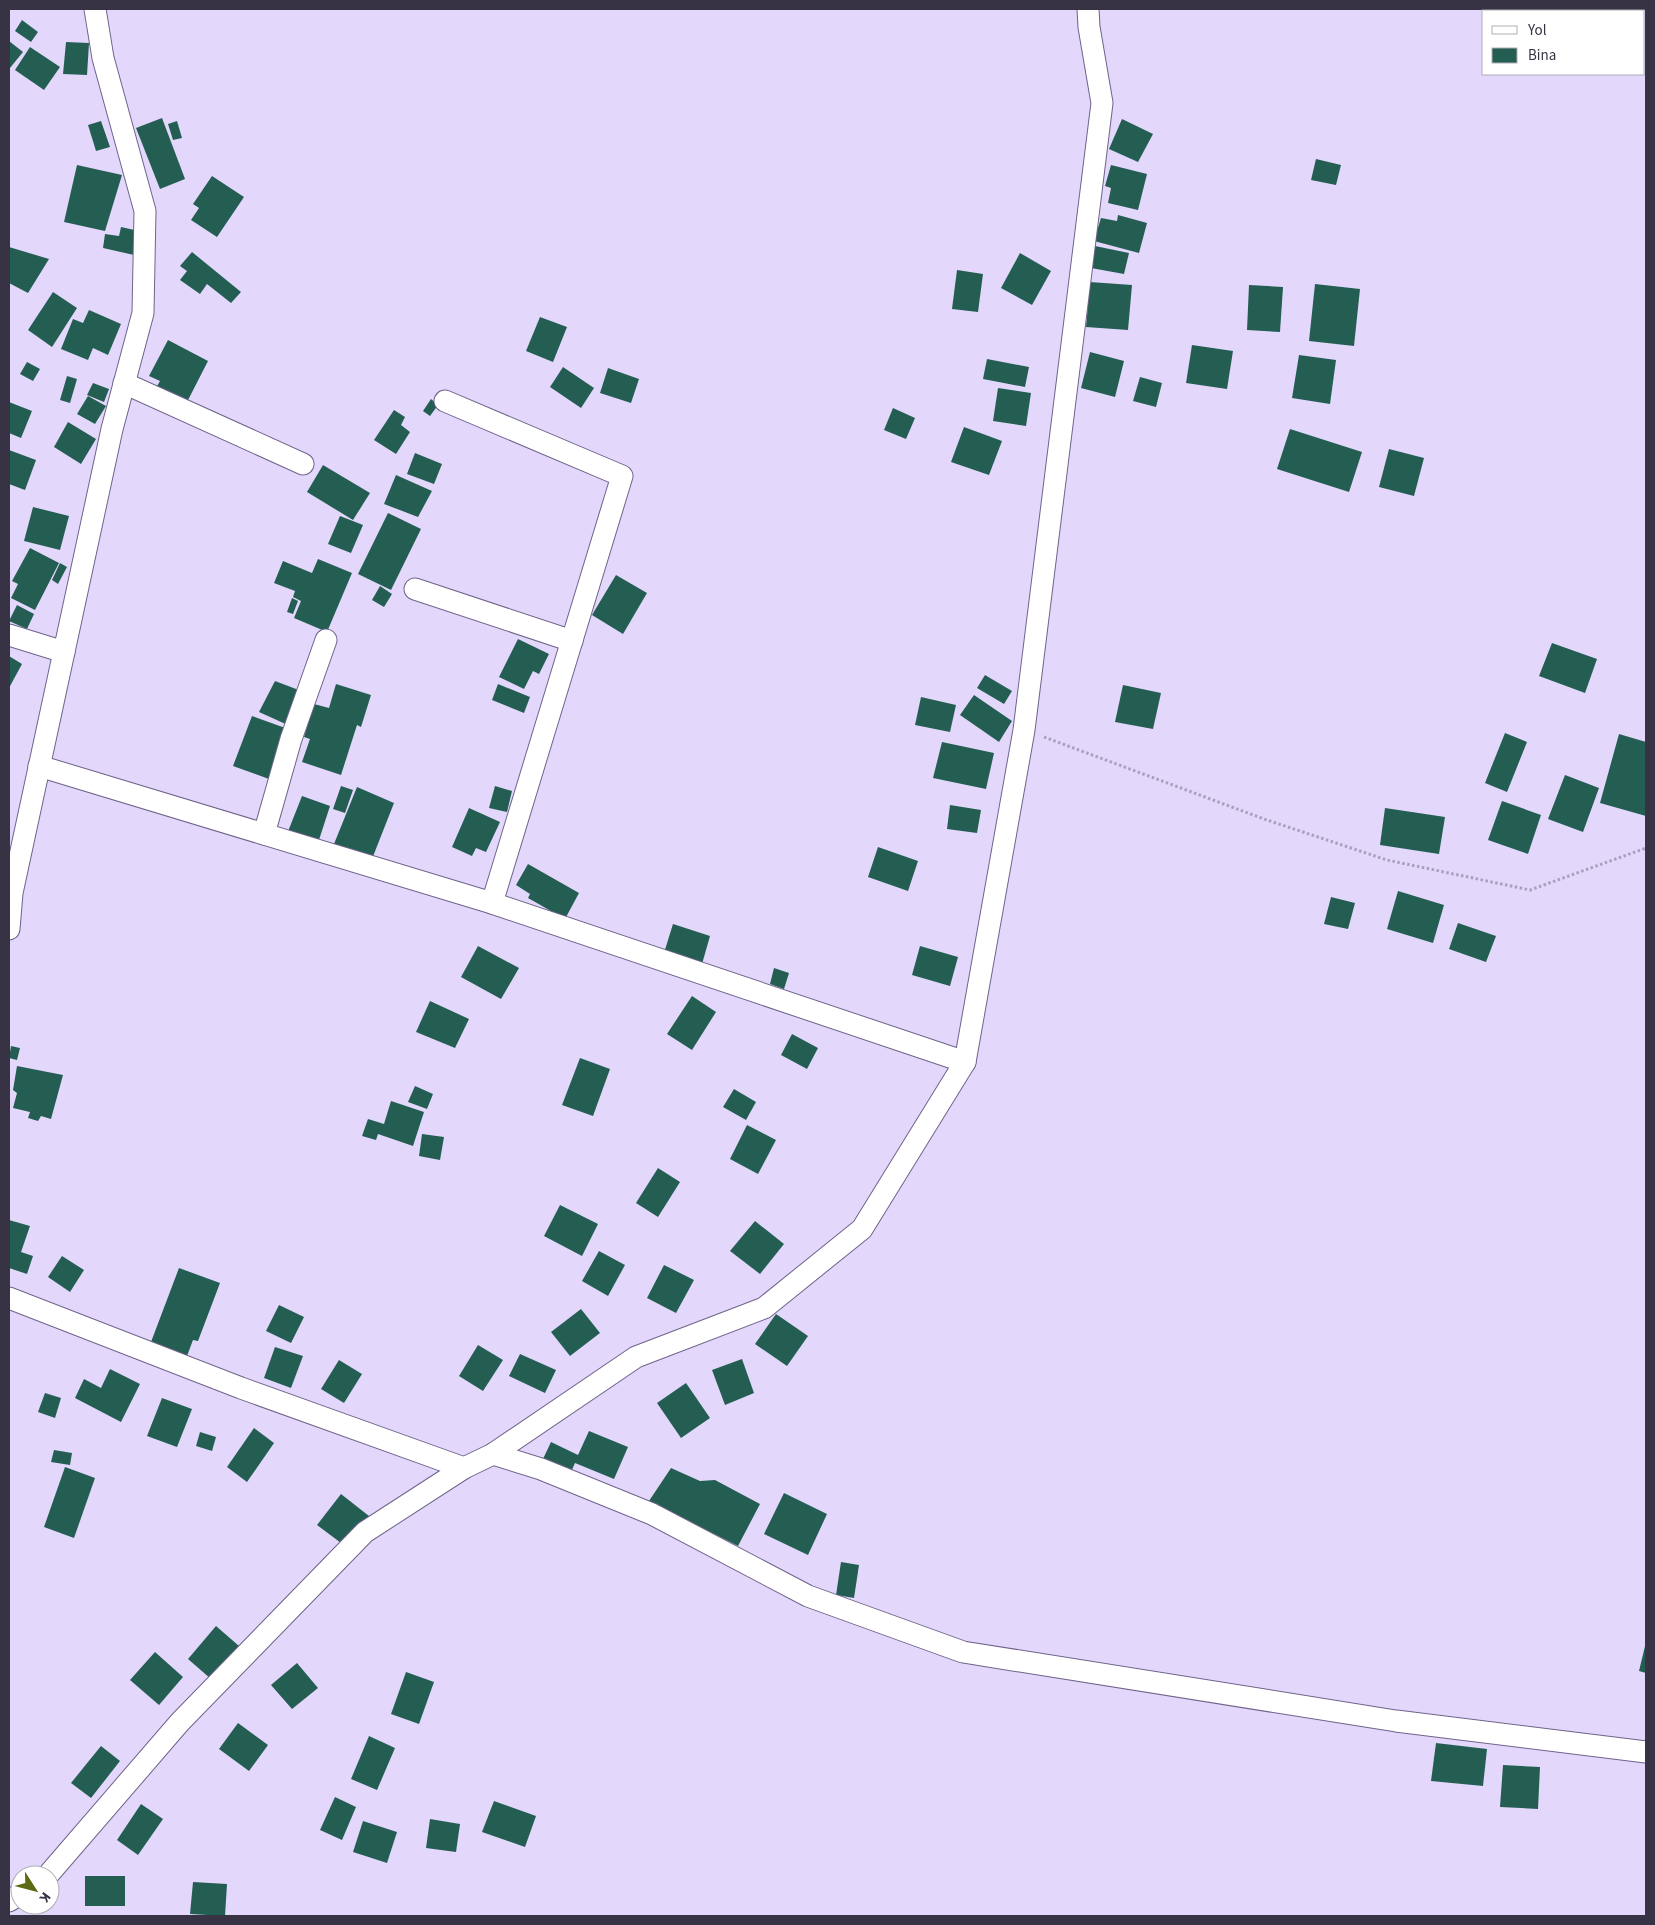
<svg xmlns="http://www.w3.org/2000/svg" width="1655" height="1925" font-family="'Source Sans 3',sans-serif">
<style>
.building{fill:#245e53}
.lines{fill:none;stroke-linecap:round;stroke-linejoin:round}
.street-casing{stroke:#6f638a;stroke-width:23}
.path{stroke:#a9a0be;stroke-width:3;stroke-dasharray:2.5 2.5;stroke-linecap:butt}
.street{stroke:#fff;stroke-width:21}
</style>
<rect width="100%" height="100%" fill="#e3d8fc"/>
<g class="building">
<polygon points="1561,9 1588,9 1587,11"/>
<polygon points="22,20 38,32 31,42 15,31"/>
<polygon points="9,41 23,52 10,68 9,67"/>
<polygon points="66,42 89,43 87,75 63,74"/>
<polygon points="30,47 60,67 44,90 15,70"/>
<polygon points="162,118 185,179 160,189 136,128"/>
<polygon points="1122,119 1153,134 1138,162 1109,149"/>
<polygon points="101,121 110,147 96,151 88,125"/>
<polygon points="177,121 182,138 173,140 168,124"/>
<polygon points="1316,159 1341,165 1336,185 1311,180"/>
<polygon points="77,165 122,175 105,231 64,222"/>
<polygon points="1111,165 1147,174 1138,210 1108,203 1111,188 1105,186"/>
<polygon points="212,176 244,197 217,237 191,220 199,208 193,204"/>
<polygon points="1118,215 1147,223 1139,253 1094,241 1101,218 1117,221"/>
<polygon points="121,227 139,231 134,255 103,248 105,234 119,236"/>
<polygon points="1095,246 1129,253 1124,274 1091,268"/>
<polygon points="9,247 49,259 28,293 9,283"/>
<polygon points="192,252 241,292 231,303 207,284 200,294 180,280 187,271 180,266"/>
<polygon points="1020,253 1051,271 1032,305 1001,288"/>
<polygon points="957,270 983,274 978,312 952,309"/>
<polygon points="1090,282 1132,285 1128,330 1086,327"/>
<polygon points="1315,284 1360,289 1354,346 1309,341"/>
<polygon points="1249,285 1283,287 1280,332 1247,330"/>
<polygon points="53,292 77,308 52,347 28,330"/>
<polygon points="89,310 121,324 108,355 93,348 88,360 61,349 73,319 83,323"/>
<polygon points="540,317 567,327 553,362 526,351"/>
<polygon points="168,340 208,361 186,404 156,388 160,381 149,376"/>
<polygon points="1192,345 1233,351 1227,389 1186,383"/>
<polygon points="1090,352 1124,361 1115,397 1081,388"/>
<polygon points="1299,355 1336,360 1330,404 1292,398"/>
<polygon points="987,359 1029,367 1025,387 983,379"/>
<polygon points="27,362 40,369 33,381 20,374"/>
<polygon points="563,367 594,388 581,408 550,387"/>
<polygon points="608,368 639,379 631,403 600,393"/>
<polygon points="67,376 77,379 70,403 60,400"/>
<polygon points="1140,377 1162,383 1156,407 1133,401"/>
<polygon points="93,383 109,389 104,402 87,395"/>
<polygon points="998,388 1031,393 1026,426 993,421"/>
<polygon points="88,396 106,406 95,424 77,414"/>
<polygon points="431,399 438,405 430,416 423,411"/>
<polygon points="9,402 32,411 21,438 9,433"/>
<polygon points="893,408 915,418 906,439 884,430"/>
<polygon points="394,410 405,417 401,425 410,432 396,454 374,440"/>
<polygon points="68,422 96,439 81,464 54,447"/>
<polygon points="964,427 1002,441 989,475 951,462"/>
<polygon points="1290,429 1362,452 1349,492 1277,469"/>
<polygon points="1389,449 1424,458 1414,496 1379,487"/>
<polygon points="9,450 36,460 25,490 9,484"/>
<polygon points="415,453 442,464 434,484 407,474"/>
<polygon points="323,465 370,493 353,520 307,492"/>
<polygon points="396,475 432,491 418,517 384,504"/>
<polygon points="33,507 69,516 60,550 24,541"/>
<polygon points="388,513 421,529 391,590 358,574"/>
<polygon points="340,516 363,525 351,553 328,544"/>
<polygon points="30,548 59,563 35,610 11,598 18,584 12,581"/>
<polygon points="318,559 352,573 327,632 294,618 301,601 293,597 295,591 274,583 283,561 312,573"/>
<polygon points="60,563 67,567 58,584 52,580"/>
<polygon points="616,575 647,593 623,634 592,615"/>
<polygon points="380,586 392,594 384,607 372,600"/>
<polygon points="292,598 298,601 293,614 287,612"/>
<polygon points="17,605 34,614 27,629 9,621"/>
<polygon points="518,639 549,654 539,674 533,671 524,689 499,677"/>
<polygon points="1552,643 1597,659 1585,693 1539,676"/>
<polygon points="9,656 22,664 9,688"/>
<polygon points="985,675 1012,691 1004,704 977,688"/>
<polygon points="275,681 304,692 290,726 259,712"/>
<polygon points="336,684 371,695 361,727 357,725 341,775 302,762 310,739 304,737 314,704 329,708"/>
<polygon points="498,684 530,697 524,713 492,700"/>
<polygon points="1123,685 1161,693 1153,729 1115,722"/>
<polygon points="974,695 1012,721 999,742 960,715"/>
<polygon points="921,697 956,705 950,732 915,725"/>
<polygon points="252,716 288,729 269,779 233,766"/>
<polygon points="1505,733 1527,742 1507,792 1485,783"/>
<polygon points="1619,734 1646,742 1646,816 1600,803"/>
<polygon points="942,742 994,753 986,789 933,778"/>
<polygon points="1565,775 1599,788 1583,832 1548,819"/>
<polygon points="341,786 353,790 345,813 333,809"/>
<polygon points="495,786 512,791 507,812 489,808"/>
<polygon points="357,787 394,803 372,859 334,844"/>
<polygon points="302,796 330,806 317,846 287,834"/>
<polygon points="1502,801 1541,815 1528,854 1488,840"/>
<polygon points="950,805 981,810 977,833 947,829"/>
<polygon points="469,808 500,822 486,852 476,848 472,856 452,847"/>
<polygon points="1385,808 1445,817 1439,854 1380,845"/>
<polygon points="878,847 918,861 908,891 868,877"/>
<polygon points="528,864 579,893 565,919 528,898 530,894 516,885"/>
<polygon points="1398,891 1444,905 1433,943 1387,929"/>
<polygon points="1331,897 1355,903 1348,929 1324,924"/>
<polygon points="1458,923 1496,936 1486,962 1449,949"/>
<polygon points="673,924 710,936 702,964 664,953"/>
<polygon points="478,946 519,968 501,999 461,977"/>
<polygon points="920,946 958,957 950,986 912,975"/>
<polygon points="774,968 789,973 784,989 770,984"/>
<polygon points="692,996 716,1012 692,1050 667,1034"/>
<polygon points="430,1001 469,1019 455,1048 416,1032"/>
<polygon points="792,1034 818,1048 807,1069 781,1055"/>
<polygon points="11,1046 20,1048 17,1060 9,1058"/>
<polygon points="580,1058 610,1069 593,1116 562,1105"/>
<polygon points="17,1066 63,1075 51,1119 41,1116 38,1121 28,1118 30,1112 13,1108 17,1093 13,1090"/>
<polygon points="415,1086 433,1094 427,1109 408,1102"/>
<polygon points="734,1089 756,1102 746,1120 723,1107"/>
<polygon points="391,1101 424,1112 413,1146 378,1134 376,1140 362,1136 368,1119 384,1124"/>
<polygon points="747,1125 776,1140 758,1174 730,1159"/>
<polygon points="422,1134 444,1137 440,1160 419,1156"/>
<polygon points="658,1168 680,1182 658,1217 636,1203"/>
<polygon points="560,1205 598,1224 582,1256 544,1236"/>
<polygon points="9,1220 30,1226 21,1252 33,1256 27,1274 9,1268"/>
<polygon points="755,1221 784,1244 760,1274 730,1251"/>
<polygon points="599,1251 625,1265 608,1296 582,1281"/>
<polygon points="62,1256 84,1270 70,1292 48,1277"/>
<polygon points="664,1265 694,1280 676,1313 647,1298"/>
<polygon points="179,1268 220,1283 198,1341 193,1340 187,1356 151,1342"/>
<polygon points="279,1305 304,1317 291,1343 266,1331"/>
<polygon points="581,1309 600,1333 570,1356 551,1332"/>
<polygon points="776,1314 808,1336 787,1366 755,1344"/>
<polygon points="478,1345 503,1360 483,1391 459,1376"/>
<polygon points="275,1347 303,1356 291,1388 264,1378"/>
<polygon points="520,1354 556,1370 545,1393 509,1376"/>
<polygon points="742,1359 754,1393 725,1405 712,1370"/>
<polygon points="339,1360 362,1374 344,1403 321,1389"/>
<polygon points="110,1369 140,1384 121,1422 75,1398 84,1379 101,1388"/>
<polygon points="686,1383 710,1418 681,1438 657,1403"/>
<polygon points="45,1393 61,1398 55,1418 38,1412"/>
<polygon points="162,1398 192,1409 177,1447 147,1436"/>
<polygon points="254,1428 274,1443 247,1482 227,1467"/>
<polygon points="589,1431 628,1447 614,1479 575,1463 571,1472 543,1459 551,1442 578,1455"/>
<polygon points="200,1432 216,1437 212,1451 196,1446"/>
<polygon points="54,1450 72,1453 70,1465 51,1462"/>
<polygon points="65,1467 95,1478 74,1538 44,1527"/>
<polygon points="671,1468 700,1481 715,1480 760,1504 738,1546 649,1501"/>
<polygon points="784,1493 827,1514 808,1555 764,1534"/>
<polygon points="341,1494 369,1516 345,1546 317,1525"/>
<polygon points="841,1562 859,1565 854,1598 836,1595"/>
<polygon points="216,1626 239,1646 211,1679 188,1659"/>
<polygon points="1646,1642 1646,1673 1639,1671"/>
<polygon points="155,1652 183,1677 159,1705 130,1680"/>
<polygon points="297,1663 318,1688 292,1709 271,1685"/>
<polygon points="406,1672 434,1682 419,1724 391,1714"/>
<polygon points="238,1723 268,1745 249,1771 219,1749"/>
<polygon points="369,1736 395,1748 377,1790 351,1779"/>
<polygon points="1436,1743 1487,1749 1483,1786 1431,1781"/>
<polygon points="101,1746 120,1761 91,1798 71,1783"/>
<polygon points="1503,1765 1540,1767 1538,1809 1500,1807"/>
<polygon points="335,1797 356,1807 342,1840 320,1830"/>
<polygon points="494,1801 536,1816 525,1847 482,1832"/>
<polygon points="141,1804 163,1819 138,1855 117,1840"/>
<polygon points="430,1819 460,1824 456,1852 426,1848"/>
<polygon points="363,1821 397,1832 387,1863 353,1852"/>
<rect x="85" y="1876" width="40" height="30"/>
<polygon points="193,1882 227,1884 225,1916 190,1914"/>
</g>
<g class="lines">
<defs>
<g id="street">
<polyline points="124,383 303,464"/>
<polyline points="445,401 622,476 492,903"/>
<polyline points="415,589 572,641"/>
<polyline points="9,635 64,652"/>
<polyline points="39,766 492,903 965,1062"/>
<polyline points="264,834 291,739 326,640"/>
<polyline points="9,929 12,893 112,429 143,313 145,211 103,58 95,9"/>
<polyline points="9,1298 241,1388 464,1468"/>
<polyline points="493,1454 541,1469 652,1514 808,1596 963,1652 1396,1721 1646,1752"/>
<polyline points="48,1875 180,1722 365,1532 464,1468 493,1454 636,1357 764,1308 862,1229 965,1062 1024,730 1102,103 1089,27 1088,9"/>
<polyline points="9,1901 20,1894"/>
</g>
</defs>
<use href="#street" class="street-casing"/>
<polyline class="path" points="1044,737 1264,819 1387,860 1530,890 1646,848"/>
<use href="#street" class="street"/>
</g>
<rect width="1655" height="1925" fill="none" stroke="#383344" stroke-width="20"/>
<rect x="1482" y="10" width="162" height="65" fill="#ffffff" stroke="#afadb4"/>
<rect x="1492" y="26" width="25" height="8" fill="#ffffff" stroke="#afadb4"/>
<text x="1528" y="35" font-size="15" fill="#383344">Yol</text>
<rect x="1492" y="48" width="25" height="15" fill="#245e53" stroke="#afadb4"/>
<text x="1528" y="60" font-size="15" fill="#383344">Bina</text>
<g transform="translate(35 1890) rotate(126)"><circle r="24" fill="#ffffff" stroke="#afadb4"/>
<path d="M0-4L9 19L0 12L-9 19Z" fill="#5b6912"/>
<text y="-8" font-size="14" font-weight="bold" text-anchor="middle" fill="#383344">K</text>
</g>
</svg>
